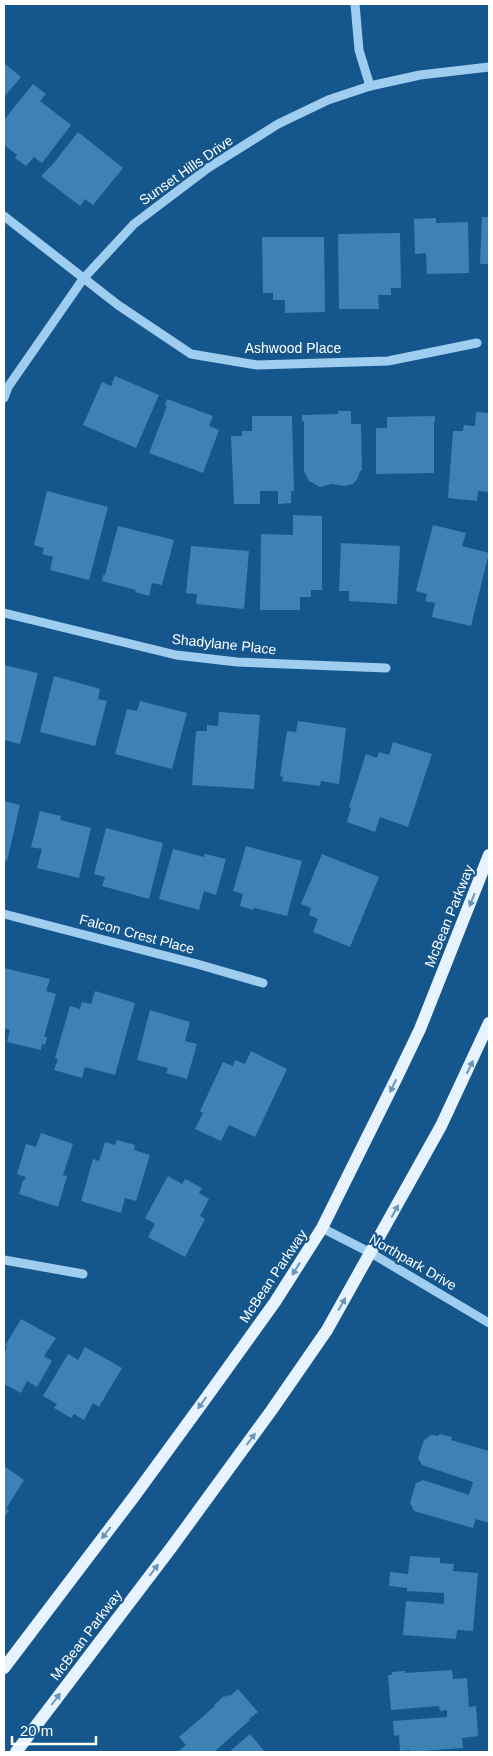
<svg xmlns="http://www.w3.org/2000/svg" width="493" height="1756" font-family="Arial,sans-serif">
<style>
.building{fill:#3d81b5}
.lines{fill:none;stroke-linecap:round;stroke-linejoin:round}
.minor{stroke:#9ecdf0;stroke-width:9}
.major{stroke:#e7f3ff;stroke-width:12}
.oneway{fill:#6995ba}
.labels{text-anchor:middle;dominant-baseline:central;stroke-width:4.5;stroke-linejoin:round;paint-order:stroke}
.street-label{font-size:14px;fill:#fff;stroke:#15578c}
</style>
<rect width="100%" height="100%" fill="#15578c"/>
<g class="building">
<polygon points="4,63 21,77 4,97"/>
<polygon points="33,84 46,94 40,101 71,125 42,163 34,157 26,166 15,158 17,155 4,145 4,120"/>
<polygon points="78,132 123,168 93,205 85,199 80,206 41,176 53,164"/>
<polygon points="482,217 489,217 489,264 480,264"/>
<polygon points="436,218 436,223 468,222 469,273 427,274 426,253 415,254 414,219"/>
<polygon points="400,233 401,288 391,288 391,295 378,295 379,309 339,309 338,234"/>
<polygon points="262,237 324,237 325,312 285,313 285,300 273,300 273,293 263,293"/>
<polygon points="115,376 159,395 136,448 83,425 102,382 111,386"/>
<polygon points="167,399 213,416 209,426 219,430 203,473 149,453 167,406 165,405"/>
<polygon points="338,411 351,411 351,424 361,424 362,471 360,471 358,478 353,484 344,486 332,484 320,487 309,481 304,471 304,421 302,421 302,415 338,414"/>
<polygon points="476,412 489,413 489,492 478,491 477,501 448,498 453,431 463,431 464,425 475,426"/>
<polygon points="252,416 292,416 294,491 291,491 291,503 278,504 278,491 260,491 260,504 234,504 231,436 242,436 242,431 252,431"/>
<polygon points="435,416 435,422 434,422 434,473 376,474 376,428 387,428 387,417"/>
<polygon points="47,491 108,507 89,580 50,570 53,557 42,554 44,548 34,545"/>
<polygon points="293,515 322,516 322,590 311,590 311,597 300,597 300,610 260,610 261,534 293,535"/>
<polygon points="433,525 466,533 462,546 489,553 471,626 432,617 435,603 425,601 427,594 416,591"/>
<polygon points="118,526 174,540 162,585 152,583 149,596 135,592 136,590 102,581 103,575 105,575"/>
<polygon points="341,543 400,546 397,604 349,601 349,591 339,591"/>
<polygon points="191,546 249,551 244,609 196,604 197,594 186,593"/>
<polygon points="4,665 38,673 20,744 4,740"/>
<polygon points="54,676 100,689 98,699 107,701 95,746 40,732"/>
<polygon points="140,701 187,713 172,769 115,754 127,709 137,711"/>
<polygon points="219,712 260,715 254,789 192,785 196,731 207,731 207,725 218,726"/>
<polygon points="298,721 346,728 339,784 321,781 320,786 282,781 283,777 280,776 287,731 296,732"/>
<polygon points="393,742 432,754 408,827 380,817 375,832 347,822 351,808 349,807 366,754 377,758 379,752 389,755"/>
<polygon points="4,801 20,805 7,861 4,860"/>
<polygon points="40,811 61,816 60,820 91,828 79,878 37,868 42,849 31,847"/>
<polygon points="106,828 163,843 149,899 102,886 105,877 94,874"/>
<polygon points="246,846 302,861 287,916 254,908 253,910 240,906 243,894 233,891"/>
<polygon points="173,849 204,857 205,854 226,859 216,895 204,891 199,910 159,899"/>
<polygon points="322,854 379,877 350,947 313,932 318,919 309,915 311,908 301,904"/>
<polygon points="4,968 50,979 46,991 56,994 44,1037 47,1037 45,1045 42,1044 41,1050 7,1042 10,1030 4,1028"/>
<polygon points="95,991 135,1003 115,1075 85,1067 82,1078 54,1070 58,1059 55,1058 70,1006 80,1009 82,1002 91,1004"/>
<polygon points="150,1010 190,1022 185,1041 197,1044 187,1079 166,1073 168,1068 137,1060"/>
<polygon points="251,1051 287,1069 255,1137 229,1125 221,1141 195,1129 203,1113 200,1111 223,1062 233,1066 235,1060 245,1064"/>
<polygon points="41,1133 73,1144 63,1175 67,1176 58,1207 19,1194 23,1180 24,1181 26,1177 17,1174 26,1144 36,1147"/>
<polygon points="117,1140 135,1145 134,1150 150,1155 136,1201 125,1198 121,1213 81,1201 93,1159 99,1161 105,1142 115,1145"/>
<polygon points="168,1176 182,1184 185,1179 202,1188 199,1193 209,1199 200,1216 205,1219 185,1257 148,1237 155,1224 145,1218"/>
<polygon points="21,1319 56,1338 44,1356 52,1361 37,1387 27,1381 21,1393 4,1384 4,1353 7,1347 5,1346"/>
<polygon points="85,1347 122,1368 99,1407 93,1403 84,1420 74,1414 71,1418 54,1408 57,1404 43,1396 68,1354 78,1360"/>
<polygon points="439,1434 452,1437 451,1440 489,1451 489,1523 476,1519 473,1528 414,1511 410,1503 416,1483 423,1480 469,1495 473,1482 422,1465 418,1458 424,1440 431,1435 439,1436"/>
<polygon points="4,1466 24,1480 6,1509 9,1510 4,1518"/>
<polygon points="410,1556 440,1558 440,1563 454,1564 453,1571 478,1573 473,1631 457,1630 456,1639 403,1635 406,1601 444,1604 444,1593 407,1591 407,1588 389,1586 390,1572 408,1574"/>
<polygon points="452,1670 453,1679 467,1678 469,1707 476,1706 478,1736 462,1738 463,1748 410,1752 410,1750 400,1751 399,1735 394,1736 393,1721 447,1717 447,1710 440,1711 439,1706 391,1710 388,1675 392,1675 392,1672 405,1671 405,1673"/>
<polygon points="238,1689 258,1712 249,1719 250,1720 214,1752 177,1752 186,1745 179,1737 215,1706 214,1705 224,1696 225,1697 228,1695 230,1696"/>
<polygon points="250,1734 265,1752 229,1752"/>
</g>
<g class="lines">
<g class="minor">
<polyline points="355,4 359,50 370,86"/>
<polyline points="4,216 118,305 191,354 257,365 388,361 477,343"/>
<polyline points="4,398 8,387 83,279 134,224 208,168 278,124 328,100 370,86 420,75 489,67"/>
<polyline points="4,613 176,655 237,662 386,668"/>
<polyline points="4,914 197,964 263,983"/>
<polyline points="322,1228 371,1253 489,1323"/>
<polyline points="4,1260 83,1274"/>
</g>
<g class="major">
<polyline points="4,1668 133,1498 206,1398 275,1302 322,1228 397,1077 420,1029 489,855"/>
<polyline points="16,1752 171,1548 271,1411 327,1330 441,1126 489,1023"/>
</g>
</g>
<defs><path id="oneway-solid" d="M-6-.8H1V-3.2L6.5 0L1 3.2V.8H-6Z" transform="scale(1.25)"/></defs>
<g class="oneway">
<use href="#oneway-solid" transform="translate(472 900) rotate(112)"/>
<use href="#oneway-solid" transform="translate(470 1067) rotate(-64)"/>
<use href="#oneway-solid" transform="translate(393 1086) rotate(116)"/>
<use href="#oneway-solid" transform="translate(395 1211) rotate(-61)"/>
<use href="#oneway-solid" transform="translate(296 1269) rotate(122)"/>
<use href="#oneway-solid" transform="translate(342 1304) rotate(-60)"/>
<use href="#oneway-solid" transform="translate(202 1403) rotate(126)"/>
<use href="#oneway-solid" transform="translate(251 1439) rotate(-54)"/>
<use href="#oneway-solid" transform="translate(106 1533) rotate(127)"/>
<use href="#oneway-solid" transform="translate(154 1570) rotate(-53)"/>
<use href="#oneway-solid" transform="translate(56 1699) rotate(-53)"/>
</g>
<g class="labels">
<g class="street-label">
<text transform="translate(186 170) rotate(-35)">Sunset Hills Drive</text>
<text x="293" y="348">Ashwood Place</text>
<text transform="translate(224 644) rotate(6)">Shadylane Place</text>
<text transform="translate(449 916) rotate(-68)">McBean Parkway</text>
<text transform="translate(137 934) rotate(15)">Falcon Crest Place</text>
<text transform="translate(413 1262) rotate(30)">Northpark Drive</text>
<text transform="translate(273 1276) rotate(-56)">McBean Parkway</text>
<text transform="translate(86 1635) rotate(-53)">McBean Parkway</text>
</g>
</g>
<rect width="493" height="1756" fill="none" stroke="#ffffff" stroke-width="10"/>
<path d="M12 1736v8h84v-8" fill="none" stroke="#ffffff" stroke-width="2.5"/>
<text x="20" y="1736" font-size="15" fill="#ffffff" stroke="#15578c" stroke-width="4" paint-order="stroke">20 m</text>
</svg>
